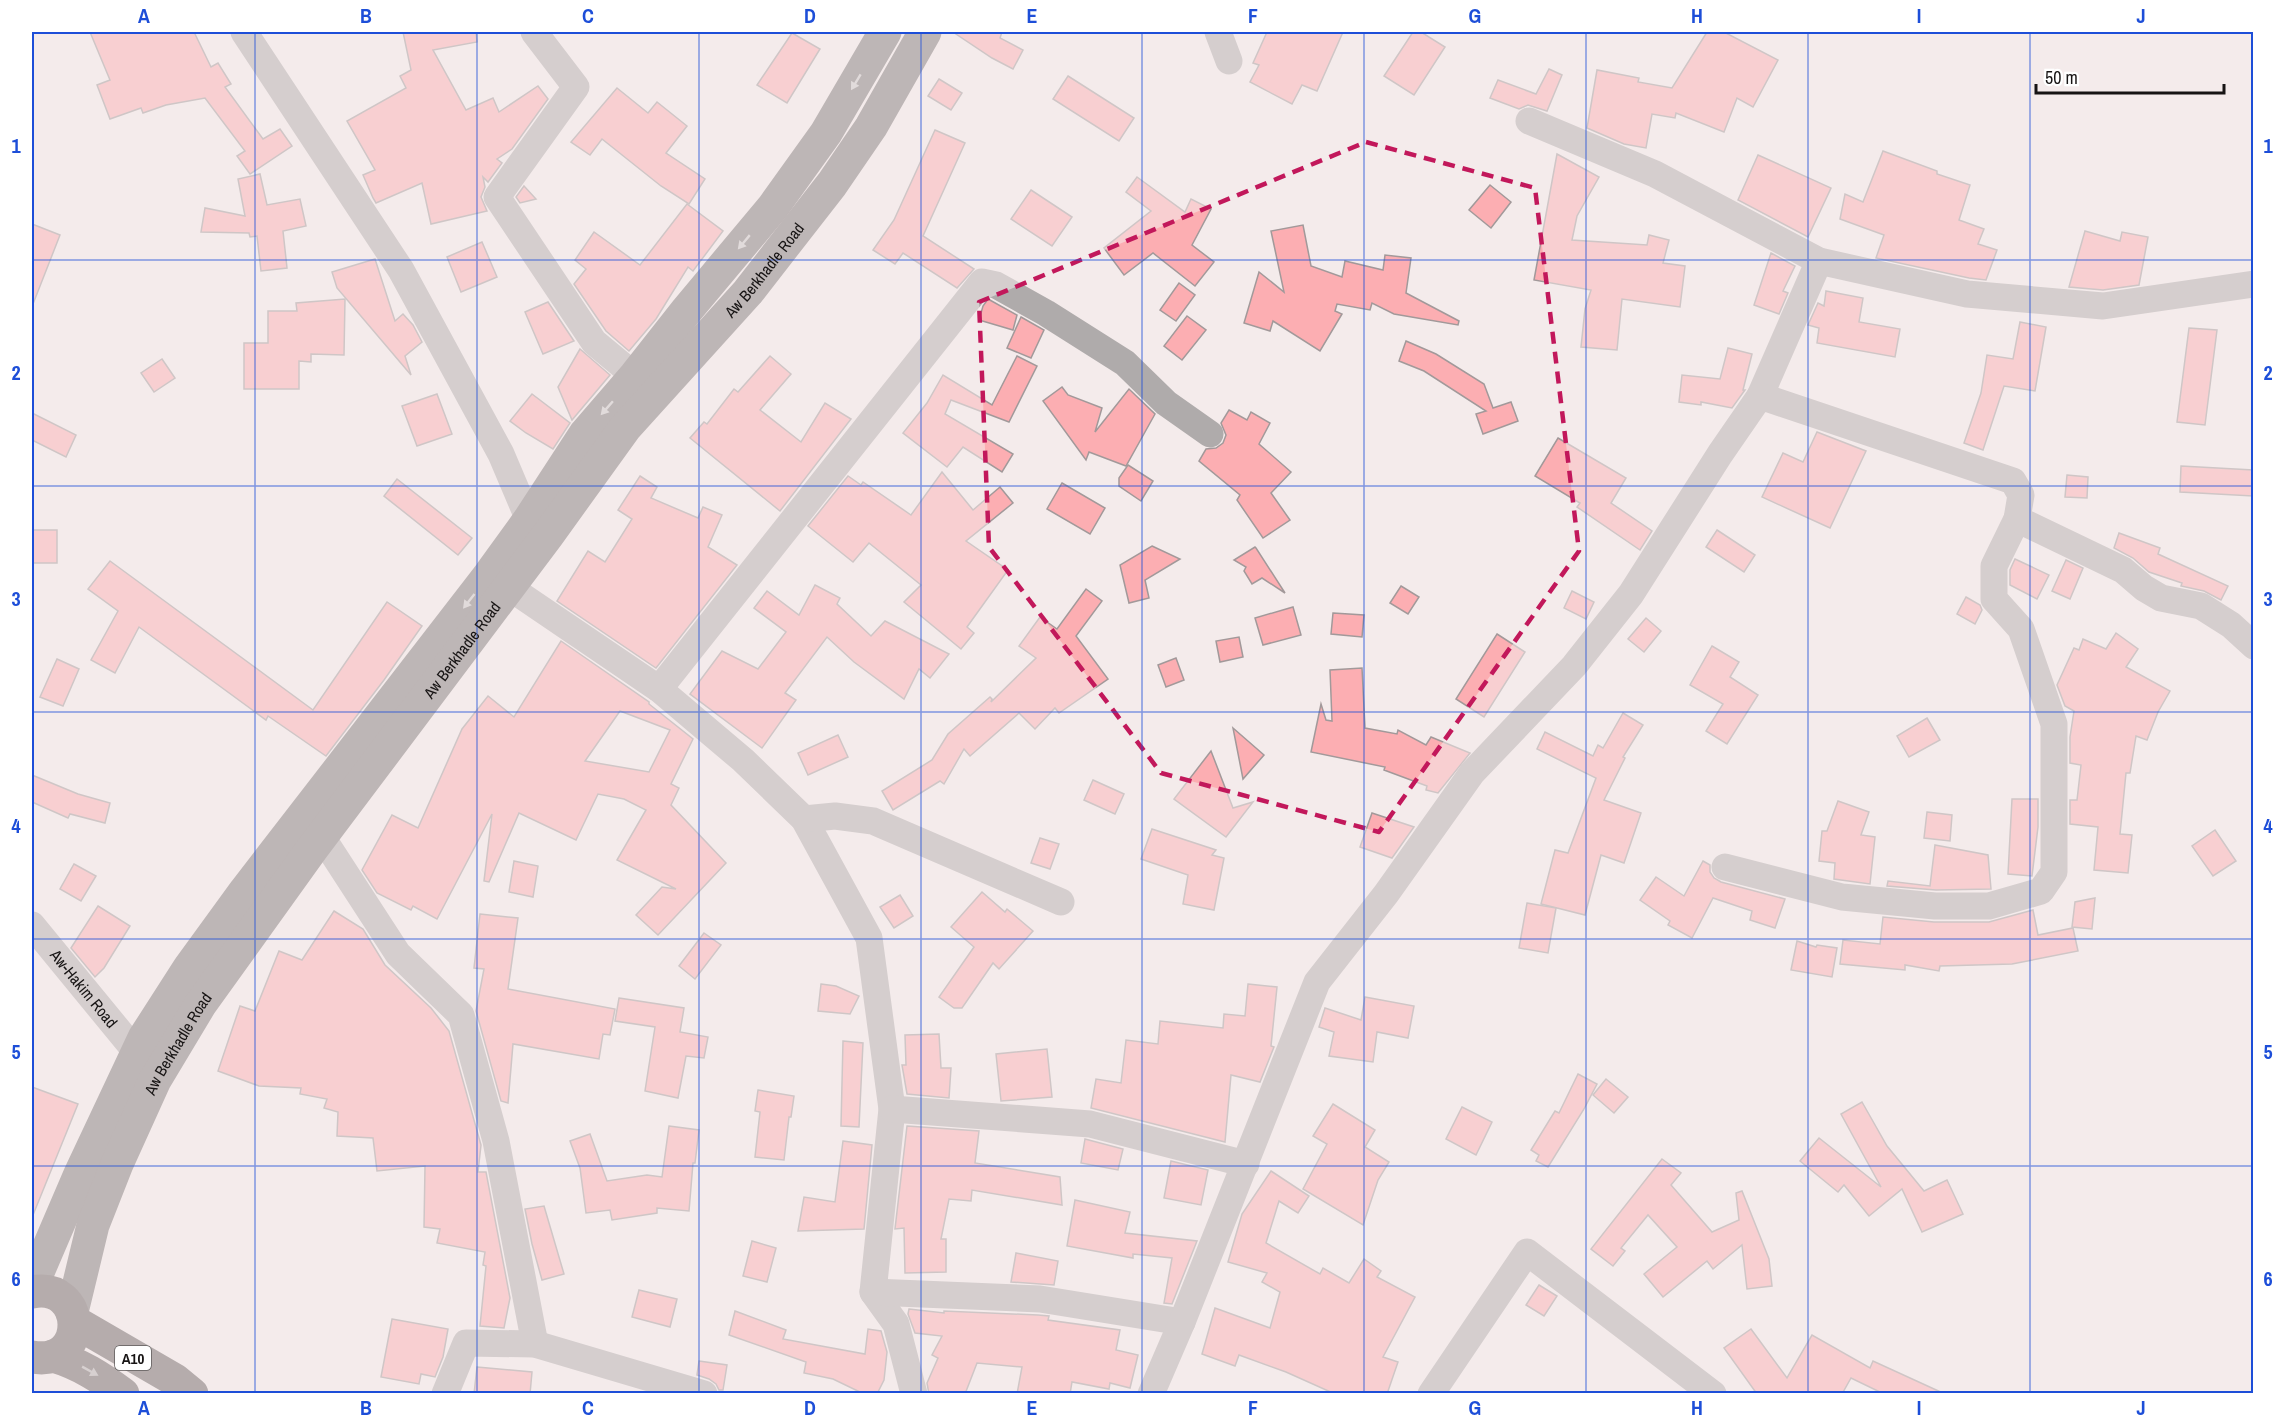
<svg xmlns="http://www.w3.org/2000/svg" width="2285" height="1425" font-family="'Archivo Narrow',sans-serif">
<style>
.building{fill:#fcaeb2;stroke:#a2999a;stroke-width:1.5;fill-rule:evenodd}
.lines{fill:none;stroke-linecap:round;stroke-linejoin:round}
.minor{stroke:#afabab;stroke-width:27}
.major{stroke:#7b7575;stroke-width:33}
.highway{stroke:#696161;stroke-width:33}
.oneway{fill:#cac8c8}
.oneway2{fill:#b4b0b0}
.marked{fill:none;stroke:#c2185b;stroke-width:4.5;stroke-dasharray:12 8;stroke-linejoin:round}
.grid{fill:none;stroke:#1d4ed8;stroke-width:1.5;stroke-opacity:0.55}
.labels{text-anchor:middle;dominant-baseline:central;stroke-width:6;stroke-linejoin:round;paint-order:stroke}
.shield{fill:#fff;stroke:#5d5a5a;stroke-width:1.5}
.shield-label{font-size:15px;font-weight:bold;fill:#171414}
.street-label{font-size:16px;fill:#171414;stroke:#fff}
.neatline{fill:none;stroke:#1d4ed8;stroke-width:2}
.grid-label{font-size:20px;text-anchor:middle;font-weight:bold;fill:#1d4ed8}
</style>
<rect width="100%" height="100%" fill="#f4ebeb"/>
<g class="building">
<polygon points="90,32 194,32 211,67 218,63 231,84 225,87 263,139 280,129 292,146 250,174 237,156 245,151 205,98 166,105 143,113 141,108 110,119 97,85 110,80"/>
<polygon points="403,32 476,32 477,42 433,50 466,110 493,98 499,112 538,86 548,99 512,149 497,159 502,163 488,182 483,177 485,187 481,197 487,211 431,224 422,183 376,203 373,198 363,175 375,170 347,121 406,88 400,76 411,70"/>
<polygon points="953,32 1002,32 1000,38 1023,50 1013,69 992,58"/>
<polygon points="1267,32 1343,32 1317,91 1302,85 1292,104 1250,82 1259,65 1253,63"/>
<polygon points="1413,32 1421,32 1445,47 1414,95 1384,76"/>
<polygon points="1707,32 1724,32 1778,60 1753,107 1737,98 1724,132 1676,113 1675,118 1652,114 1646,148 1624,144 1587,128 1597,70 1639,78 1638,82 1672,88"/>
<polygon points="792,33 820,49 787,103 757,85"/>
<polygon points="1549,69 1562,75 1547,111 1528,105 1519,109 1490,98 1498,80 1536,94"/>
<polygon points="1068,76 1134,118 1119,141 1053,99"/>
<polygon points="939,79 962,93 951,110 928,96"/>
<polygon points="617,88 648,113 657,102 687,126 666,153 705,179 689,204 661,186 602,139 590,155 571,142"/>
<polygon points="935,130 965,143 923,236 974,269 957,288 903,253 895,264 873,250 894,220"/>
<polygon points="1883,151 1937,171 1937,174 1970,185 1959,220 1984,229 1978,244 1997,250 1986,280 1969,278 1876,258 1884,235 1840,219 1845,194 1863,202"/>
<polygon points="1557,154 1599,177 1577,216 1572,240 1647,245 1649,235 1669,240 1663,263 1685,266 1680,307 1622,299 1617,350 1581,347 1585,309 1591,290 1534,280"/>
<polygon points="1758,155 1831,188 1808,237 1738,200"/>
<polygon points="260,174 267,205 300,199 306,226 283,231 287,268 261,271 257,236 250,237 249,233 201,232 205,208 245,216 238,179"/>
<polygon points="1137,177 1185,212 1191,199 1211,209 1192,245 1214,262 1195,286 1153,253 1124,275 1104,248 1151,211 1126,192"/>
<polygon points="1490,185 1511,202 1491,228 1469,210"/>
<polygon points="524,186 536,199 520,203 516,197"/>
<polygon points="1031,190 1072,217 1052,246 1011,219"/>
<polygon points="687,204 723,231 693,271 688,267 656,319 629,351 606,331 574,284 586,269 575,260 594,232 640,265"/>
<polygon points="32,224 60,235 33,304 32,303"/>
<polygon points="1303,225 1311,266 1342,277 1345,261 1383,270 1385,255 1411,258 1406,293 1459,321 1458,325 1394,314 1372,303 1370,310 1337,304 1335,311 1342,314 1320,351 1273,321 1270,331 1244,323 1259,272 1284,292 1271,231"/>
<polygon points="2085,231 2120,241 2122,232 2148,237 2139,285 2103,290 2069,287"/>
<polygon points="482,242 497,277 461,292 447,257"/>
<polygon points="1771,253 1795,266 1783,291 1788,293 1779,314 1754,305"/>
<polygon points="375,259 395,321 403,314 413,325 422,342 405,356 411,375 337,288 332,272"/>
<polygon points="1179,283 1195,295 1176,321 1160,310"/>
<polygon points="1826,291 1863,298 1859,322 1900,329 1895,357 1817,343 1819,328 1808,325 1818,303 1824,306"/>
<polygon points="345,299 344,355 311,354 311,362 299,361 299,389 244,389 244,343 268,343 268,311 297,311 296,303"/>
<polygon points="988,299 1017,315 1013,330 979,320 983,306"/>
<polygon points="548,302 574,341 543,354 525,312"/>
<polygon points="1187,316 1206,330 1182,360 1164,346"/>
<polygon points="1021,317 1044,330 1031,358 1007,348"/>
<polygon points="2020,322 2046,327 2035,391 2004,386 1983,450 1964,443 1981,393 1987,355 2013,359"/>
<polygon points="2189,328 2217,330 2205,425 2177,422"/>
<polygon points="1406,341 1436,354 1484,384 1493,408 1511,402 1518,421 1483,434 1476,414 1486,411 1424,371 1399,361"/>
<polygon points="1728,348 1752,354 1743,390 1745,390 1732,408 1701,402 1701,405 1679,402 1682,375 1720,379"/>
<polygon points="580,349 610,375 572,420 558,387"/>
<polygon points="770,356 791,374 760,410 801,442 825,403 851,419 780,511 690,438 704,422 707,424 734,389 738,392"/>
<polygon points="1017,356 1037,366 1009,422 951,400 945,414 1013,454 1002,472 963,447 947,467 903,433 927,403 943,375 992,405"/>
<polygon points="162,359 175,378 154,392 141,373"/>
<polygon points="1062,387 1068,395 1102,408 1095,432 1129,389 1155,414 1126,466 1089,452 1086,460 1043,401"/>
<polygon points="437,394 452,434 417,446 402,406"/>
<polygon points="532,394 570,423 553,449 526,433 510,421"/>
<polygon points="1229,410 1247,420 1251,412 1270,423 1259,444 1291,472 1271,493 1290,520 1263,538 1237,500 1240,495 1199,461 1206,449 1216,448 1223,443 1226,435 1221,423"/>
<polygon points="32,413 76,435 66,457 32,440"/>
<polygon points="1817,432 1866,451 1830,528 1762,497 1783,453 1803,462"/>
<polygon points="1558,438 1626,478 1611,503 1652,531 1640,550 1577,507 1580,503 1535,476"/>
<polygon points="1128,465 1153,481 1141,501 1119,486 1119,478"/>
<polygon points="2181,466 2253,470 2253,496 2180,492"/>
<polygon points="942,472 973,510 1000,487 1013,503 966,541 1008,570 967,627 974,633 961,649 904,602 921,585 869,543 853,562 808,526 848,476 861,485 863,482 911,515"/>
<polygon points="2067,475 2088,477 2087,498 2065,497"/>
<polygon points="640,476 657,487 651,498 698,518 703,507 722,515 708,547 737,565 656,668 557,601 588,551 605,562 632,519 618,510"/>
<polygon points="397,479 472,538 458,555 384,496"/>
<polygon points="1062,483 1105,508 1090,534 1047,509"/>
<rect x="32" y="530" width="25" height="33"/>
<polygon points="1717,530 1755,555 1744,572 1706,547"/>
<polygon points="2119,533 2160,548 2158,554 2228,586 2221,600 2204,591 2181,586 2182,583 2149,572 2133,558 2114,548"/>
<polygon points="1152,546 1180,559 1145,580 1149,598 1129,603 1120,565"/>
<polygon points="1255,547 1256,548 1285,593 1262,578 1252,584 1244,571 1246,567 1234,560"/>
<polygon points="2015,559 2049,575 2037,599 2010,585 2010,570"/>
<polygon points="2066,560 2083,568 2070,599 2052,591"/>
<polygon points="110,561 313,710 387,602 422,626 384,680 326,756 268,716 266,720 139,627 115,673 91,660 118,611 88,589"/>
<polygon points="815,585 840,598 837,604 871,636 885,621 949,654 930,678 919,669 904,699 854,662 827,637 785,693 796,700 762,748 690,694 722,651 758,669 786,632 754,608 767,591 799,615"/>
<polygon points="1401,586 1419,597 1408,614 1390,603"/>
<polygon points="1086,589 1102,601 1076,636 1108,679 1059,713 1055,708 1035,729 1019,713 970,756 964,749 944,784 940,781 893,810 882,791 932,760 948,734 990,697 992,699 991,702 1036,658 1019,646 1040,617 1057,629"/>
<polygon points="1572,591 1594,602 1586,619 1564,608"/>
<polygon points="1966,597 1980,605 1982,610 1975,624 1957,614"/>
<polygon points="1293,607 1301,635 1263,645 1255,618"/>
<polygon points="1333,613 1364,615 1362,637 1331,634"/>
<polygon points="1646,618 1661,631 1644,652 1628,639"/>
<polygon points="2116,633 2138,649 2126,667 2170,691 2158,712 2147,740 2136,736 2130,773 2126,773 2120,834 2132,835 2128,873 2094,870 2098,827 2070,824 2070,800 2077,800 2081,765 2070,763 2070,737 2074,711 2065,706 2057,685 2074,648 2079,650 2083,639 2106,649"/>
<polygon points="1497,634 1525,652 1484,717 1456,699"/>
<polygon points="1239,637 1243,657 1220,662 1216,641"/>
<path d="M561 641 649 702V704L693 739 671 784 679 788 671 805 726 863 658 935 636 915 662 887 676 889 617 860 646 810 624 799 598 794 576 840 519 813 489 882 484 881 492 814 437 919 413 906 411 910 377 893 362 870 392 815 418 828 462 729 488 696 514 717ZM620 711 670 730 649 772 585 761Z"/>
<polygon points="1712,646 1739,662 1730,677 1758,695 1727,744 1706,731 1723,704 1690,685"/>
<polygon points="1176,658 1184,680 1166,687 1158,665"/>
<polygon points="57,659 79,669 63,706 40,697"/>
<polygon points="1362,668 1365,728 1397,734 1398,730 1426,745 1431,737 1470,753 1438,793 1426,790 1427,786 1384,770 1385,767 1311,752 1321,704 1326,720 1332,721 1330,670"/>
<polygon points="1623,713 1643,725 1623,757 1625,758 1604,800 1641,813 1624,863 1601,855 1585,915 1541,904 1555,850 1568,853 1596,778 1537,749 1545,732 1593,756 1598,745 1603,748"/>
<polygon points="1927,718 1940,740 1909,757 1897,736"/>
<polygon points="1233,728 1264,755 1243,779"/>
<polygon points="838,735 848,757 808,775 798,753"/>
<polygon points="1211,751 1233,808 1253,802 1226,837 1174,799"/>
<polygon points="32,775 78,794 110,803 105,823 70,814 68,818 32,802"/>
<polygon points="1093,780 1124,794 1115,814 1084,800"/>
<polygon points="2012,799 2038,799 2038,827 2032,876 2008,874"/>
<polygon points="1838,801 1869,812 1861,835 1875,837 1870,884 1834,879 1835,863 1819,861 1822,831 1827,831"/>
<polygon points="1927,812 1952,815 1950,841 1924,838"/>
<polygon points="1372,813 1414,827 1392,858 1360,847"/>
<polygon points="1152,829 1216,850 1212,855 1224,858 1214,910 1183,904 1188,875 1141,859"/>
<polygon points="2215,830 2236,861 2213,876 2192,846"/>
<polygon points="1040,838 1059,844 1050,869 1031,863"/>
<polygon points="1935,845 1988,855 1991,889 1936,890 1887,886 1888,881 1930,886"/>
<polygon points="514,861 538,866 533,897 509,892"/>
<polygon points="1703,861 1710,865 1710,872 1714,878 1721,882 1785,899 1775,928 1750,920 1752,911 1713,898 1692,938 1668,925 1670,921 1640,900 1656,877 1684,896"/>
<polygon points="74,864 96,876 81,901 60,889"/>
<polygon points="982,892 1005,912 1007,909 1033,931 999,969 993,963 962,1008 954,1008 939,997 974,947 951,927"/>
<polygon points="900,895 913,916 894,928 880,907"/>
<polygon points="2095,898 2092,929 2072,927 2075,902"/>
<polygon points="1527,903 1556,908 1548,953 1519,948"/>
<polygon points="98,906 130,926 104,968 95,977 71,948"/>
<polygon points="2033,910 2038,935 2073,928 2078,951 2012,964 1940,966 1939,971 1905,965 1905,970 1840,964 1843,940 1880,944 1883,917 1934,922 1989,922"/>
<polygon points="334,911 363,929 385,965 431,1008 449,1031 481,1145 478,1172 486,1172 510,1298 504,1328 480,1326 486,1266 483,1265 485,1252 437,1243 440,1229 424,1227 425,1166 377,1171 373,1138 337,1136 338,1112 324,1108 327,1099 300,1094 301,1088 259,1086 218,1071 240,1006 255,1011 279,951 302,960"/>
<polygon points="480,914 518,918 508,989 615,1009 610,1035 603,1034 599,1059 513,1044 508,1103 501,1101 476,1011 484,969 474,968"/>
<polygon points="704,933 721,945 695,979 679,966"/>
<polygon points="1797,941 1816,947 1817,945 1837,948 1832,977 1791,970"/>
<polygon points="821,984 836,986 859,996 850,1014 818,1011"/>
<polygon points="1248,984 1277,987 1271,1046 1274,1047 1260,1082 1231,1075 1225,1142 1091,1108 1096,1079 1121,1083 1126,1040 1158,1044 1160,1021 1223,1028 1224,1014 1245,1016"/>
<polygon points="1365,997 1414,1006 1408,1038 1377,1032 1373,1062 1329,1056 1334,1032 1319,1027 1325,1008 1361,1020"/>
<polygon points="619,998 684,1008 680,1032 708,1037 704,1058 686,1056 678,1098 645,1091 655,1027 615,1021"/>
<polygon points="939,1034 941,1068 951,1068 949,1098 907,1094 902,1065 906,1065 905,1035"/>
<polygon points="843,1041 863,1043 859,1127 841,1126"/>
<polygon points="1047,1049 1052,1097 1001,1101 996,1054"/>
<polygon points="1578,1074 1597,1084 1584,1109 1548,1167 1536,1161 1539,1155 1531,1150 1555,1111 1559,1113"/>
<polygon points="1606,1079 1628,1097 1614,1113 1593,1095"/>
<polygon points="32,1087 78,1104 33,1215 32,1214"/>
<polygon points="758,1090 794,1096 791,1117 789,1117 784,1160 755,1157 760,1112 755,1111"/>
<polygon points="1862,1102 1887,1146 1924,1191 1947,1180 1963,1214 1922,1232 1902,1189 1869,1216 1844,1185 1838,1192 1800,1161 1819,1138 1881,1187 1841,1114"/>
<polygon points="1333,1104 1375,1130 1365,1147 1389,1162 1378,1180 1363,1225 1303,1189 1327,1144 1313,1136"/>
<polygon points="1462,1107 1492,1122 1476,1155 1446,1139"/>
<polygon points="669,1126 699,1130 695,1163 693,1163 689,1211 657,1208 657,1213 612,1220 610,1210 586,1213 580,1168 570,1141 590,1134 607,1181 647,1175 662,1177"/>
<polygon points="907,1126 979,1131 975,1163 1060,1177 1062,1205 972,1190 971,1201 949,1199 941,1239 946,1239 946,1272 905,1273 904,1228 895,1229"/>
<polygon points="1085,1139 1123,1149 1118,1170 1081,1163"/>
<polygon points="843,1141 872,1145 864,1229 798,1231 804,1197 835,1202"/>
<polygon points="1662,1159 1681,1173 1671,1185 1712,1232 1739,1220 1736,1193 1742,1191 1769,1259 1772,1286 1747,1289 1742,1245 1713,1269 1707,1261 1663,1297 1644,1274 1677,1247 1648,1215 1621,1248 1625,1251 1613,1266 1591,1249"/>
<polygon points="1171,1161 1208,1170 1201,1205 1164,1198"/>
<polygon points="1271,1171 1309,1196 1298,1213 1279,1201 1266,1243 1320,1274 1323,1268 1349,1283 1364,1259 1381,1271 1377,1277 1415,1297 1383,1357 1398,1362 1387,1394 1335,1394 1286,1372 1239,1355 1235,1366 1202,1354 1215,1308 1270,1328 1280,1292 1262,1282 1267,1273 1228,1262 1242,1214"/>
<polygon points="1075,1200 1130,1212 1125,1233 1197,1241 1172,1304 1164,1303 1172,1258 1133,1254 1133,1258 1067,1246"/>
<polygon points="544,1206 564,1274 542,1280 532,1244 525,1209"/>
<polygon points="752,1241 776,1248 767,1282 743,1276"/>
<polygon points="1016,1253 1058,1261 1054,1285 1011,1282"/>
<polygon points="1539,1285 1557,1296 1544,1316 1526,1305"/>
<polygon points="639,1290 677,1299 670,1327 632,1317"/>
<polygon points="909,1309 944,1313 944,1311 1038,1315 1049,1316 1048,1320 1120,1330 1116,1350 1138,1355 1130,1388 1110,1383 1109,1389 1072,1382 1070,1394 1017,1394 1022,1367 977,1363 965,1394 929,1394 927,1383 938,1358 932,1355 942,1336 915,1333 908,1314"/>
<polygon points="735,1311 786,1330 783,1339 865,1354 868,1329 881,1331 887,1352 884,1380 877,1394 864,1394 833,1379 804,1373 806,1362 729,1335"/>
<polygon points="392,1319 448,1329 443,1357 435,1377 421,1374 419,1384 381,1377"/>
<polygon points="1751,1329 1787,1378 1812,1335 1870,1368 1873,1361 1945,1394 1884,1394 1851,1378 1842,1394 1757,1394 1724,1348"/>
<polygon points="699,1361 727,1365 723,1390 719,1390 716,1384 709,1379 697,1375"/>
<polygon points="477,1367 532,1372 530,1394 474,1394"/>
</g>
<g class="lines">
<g class="minor">
<polyline points="244,32 401,270 501,454 529,520 542,531"/>
<polyline points="534,32 576,87 497,197 594,342 635,376"/>
<polyline points="1218,32 1229,61"/>
<polyline points="1529,121 1655,174 1819,261 1967,294 2103,306 2254,284"/>
<polyline points="1760,396 1819,261"/>
<polyline points="494,577 659,689 743,760 804,819 869,938 892,1109 873,1292 896,1324 914,1394"/>
<polyline points="659,689 982,282 996,285 1046,313 1125,363 1166,403 1210,434"/>
<polyline points="804,819 835,816 873,821 1061,902"/>
<polyline points="322,837 398,954 461,1015 496,1141 535,1344"/>
<polyline points="1725,867 1842,897 1935,906 1989,906 2041,891 2054,872 2054,724 2021,629 1994,599 1994,566 2017,519"/>
<path id="s1" d="M32 925 137 1053 147 1068"/>
<polyline points="892,1109 1090,1124 1246,1164"/>
<polyline points="873,1292 1040,1299 1182,1322"/>
<polyline points="445,1394 466,1343 535,1344 704,1394"/>
<polyline points="1151,1394 1182,1322 1317,982 1386,894 1472,773 1574,666 1631,594 1720,454 1760,396 2013,481 2021,495 2017,519 2123,570 2144,588 2161,598 2201,606 2231,625 2254,646"/>
<polyline points="1431,1394 1527,1252 1713,1394"/>
</g>
<g class="major">
<polyline points="32,1286 80,1174 144,1038 189,968 245,891 490,574 529,520 585,434 635,376 687,310 773,207 826,133 885,32"/>
<path id="s2" d="M72 1312 93 1225 117 1164 155 1080 200 1005 312 849 548 535 625 428 748 292 832 184 871 127 925 32"/>
</g>
<g class="highway">
<path d="M32 1292C86 1281 90 1367 32 1357"/>
<polyline points="75,1322 175,1380 192,1394"/>
<path d="M53 1356C80 1364 100 1377 123 1394"/>
</g>
</g>
<defs><path id="oneway-solid" d="M-6-.8H1V-3.2L6.5 0L1 3.2V.8H-6Z" transform="scale(1.5)"/></defs>
<g class="oneway">
<use href="#oneway-solid" transform="translate(856 82) rotate(121)"/>
<use href="#oneway-solid" transform="translate(744 242) rotate(130)"/>
<use href="#oneway-solid" transform="translate(607 408) rotate(131)"/>
<use href="#oneway-solid" transform="translate(469 601) rotate(128)"/>
</g>
<use class="oneway2" href="#oneway-solid" transform="translate(90 1371) rotate(29)"/>
<path d="M0 0H2285V1425H0ZM1366 142 1535 188 1579 551 1379 832 1161 773 989 547 979 302Z" fill="#f4ebeb" fill-opacity=".55" fill-rule="evenodd"/>
<path class="marked" d="M1366 142 1535 188 1579 551 1379 832 1161 773 989 547 979 302Z"/>
<path class="grid" d="M255 32V1394M477 32V1394M699 32V1394M921 32V1394M1142 32V1394M1364 32V1394M1586 32V1394M1808 32V1394M2030 32V1394M32 260H2254M32 486H2254M32 712H2254M32 939H2254M32 1166H2254"/>
<g class="labels">
<rect class="shield" x="115" y="1346" width="36" height="24" rx="4.5"/>
<g class="shield-label">
<text x="133" y="1358">A10</text>
</g>
<g class="street-label">
<text stroke="none"><textPath href="#s2" startOffset="1262">Aw Berkhadle Road</textPath></text>
<text stroke="none"><textPath href="#s2" startOffset="776">Aw Berkhadle Road</textPath></text>
<text stroke="none"><textPath href="#s1" startOffset="82">Aw-Hakim Road</textPath></text>
<text stroke="none"><textPath href="#s2" startOffset="290">Aw Berkhadle Road</textPath></text>
</g>
</g>
<rect width="2285" height="1425" fill="none" stroke="#ffffff" stroke-width="66"/>
<path d="M2036 84v9h188v-9" fill="none" stroke="#171414" stroke-width="3"/>
<text x="2045" y="84" font-size="18" fill="#171414" stroke="#ffffff" stroke-width="4.5" paint-order="stroke">50 m</text>
<rect x="33" y="33" width="2219" height="1359" class="neatline"/>
<g class="grid-label">
<text x="144" y="23">A</text>
<text x="366" y="23">B</text>
<text x="588" y="23">C</text>
<text x="810" y="23">D</text>
<text x="1032" y="23">E</text>
<text x="1253" y="23">F</text>
<text x="1475" y="23">G</text>
<text x="1697" y="23">H</text>
<text x="1919" y="23">I</text>
<text x="2141" y="23">J</text>
<text x="16" y="153">1</text>
<text x="2268" y="153">1</text>
<text x="16" y="380">2</text>
<text x="2268" y="380">2</text>
<text x="16" y="606">3</text>
<text x="2268" y="606">3</text>
<text x="16" y="833">4</text>
<text x="2268" y="833">4</text>
<text x="16" y="1059">5</text>
<text x="2268" y="1059">5</text>
<text x="16" y="1286">6</text>
<text x="2268" y="1286">6</text>
<text x="144" y="1415">A</text>
<text x="366" y="1415">B</text>
<text x="588" y="1415">C</text>
<text x="810" y="1415">D</text>
<text x="1032" y="1415">E</text>
<text x="1253" y="1415">F</text>
<text x="1475" y="1415">G</text>
<text x="1697" y="1415">H</text>
<text x="1919" y="1415">I</text>
<text x="2141" y="1415">J</text>
</g>
</svg>
